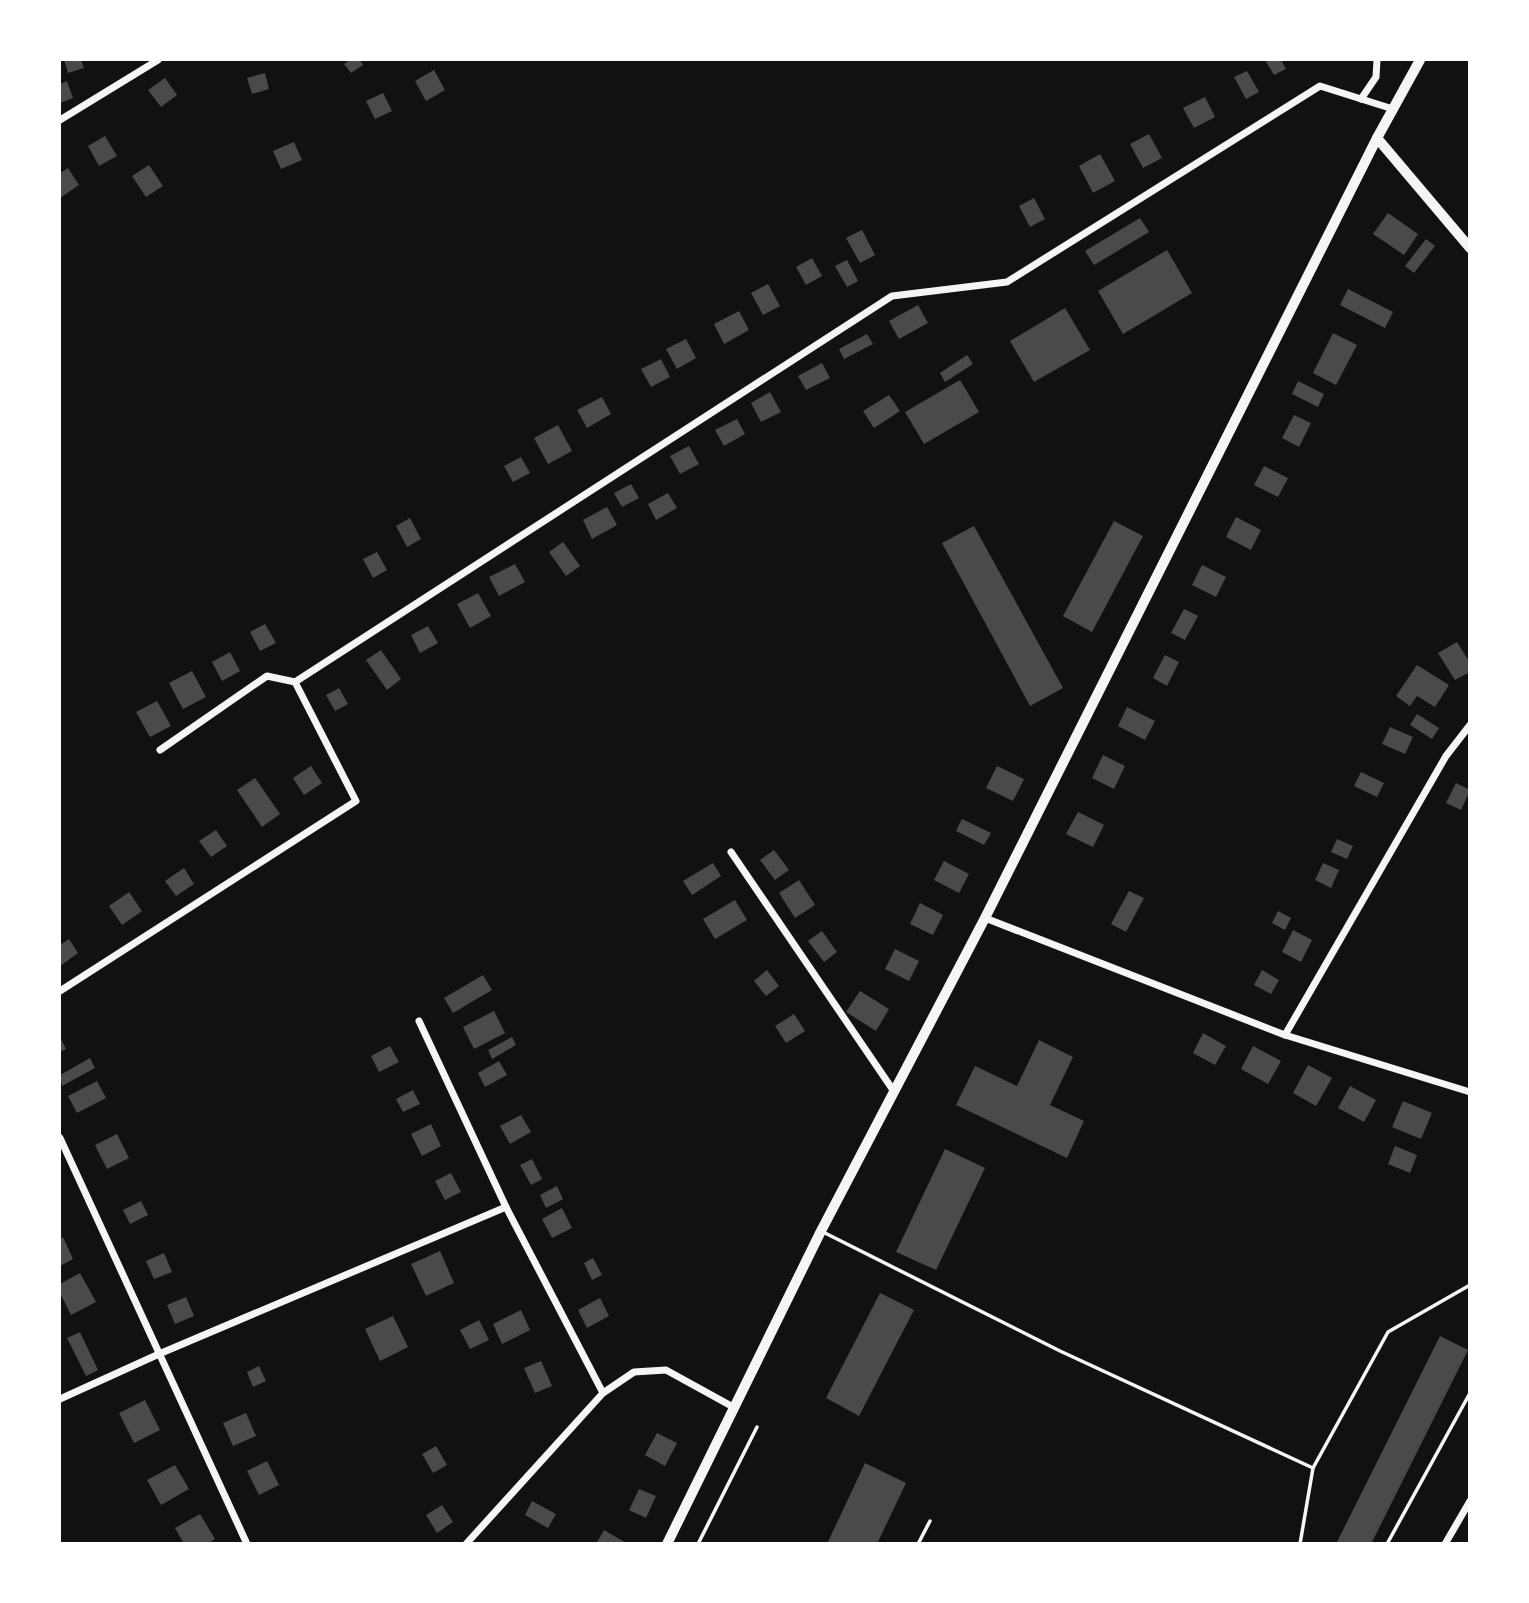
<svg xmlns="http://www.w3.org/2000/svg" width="1529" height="1603" font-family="'Nunito Sans',sans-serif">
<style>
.building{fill:#4a4a4a}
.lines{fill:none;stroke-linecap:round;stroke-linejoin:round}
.path{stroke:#f5f5f5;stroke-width:3.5}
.service{stroke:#f5f5f5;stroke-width:3.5}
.minor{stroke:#f5f5f5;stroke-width:7}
.tertiary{stroke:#f5f5f5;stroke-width:10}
</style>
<rect width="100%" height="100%" fill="#111"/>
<g class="building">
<polygon points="64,60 81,60 84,68 68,73"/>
<polygon points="350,60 360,60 363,65 351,73 344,64"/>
<polygon points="1270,60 1281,60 1286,69 1274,75 1266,62"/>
<polygon points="434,70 445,90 426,101 415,81"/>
<polygon points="1247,71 1259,92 1246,99 1234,77"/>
<polygon points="265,73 269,89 252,94 247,78"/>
<polygon points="165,78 177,95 161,107 148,90"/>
<polygon points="67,81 73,98 60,103 60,84"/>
<polygon points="383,93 392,111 375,119 366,101"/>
<polygon points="1205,97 1215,117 1194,128 1183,108"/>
<polygon points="1149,134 1162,158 1143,168 1130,144"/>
<polygon points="105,136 117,156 99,166 88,146"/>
<polygon points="294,142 302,160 281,169 273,151"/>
<polygon points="1100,154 1115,181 1093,193 1079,166"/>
<polygon points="149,165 163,186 146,197 132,176"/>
<polygon points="68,168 79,185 60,198 60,173"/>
<polygon points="1034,198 1045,219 1030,227 1019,206"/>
<polygon points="1388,213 1418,234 1404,255 1373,234"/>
<polygon points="1140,218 1149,232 1094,265 1085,251"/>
<polygon points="862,230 875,255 860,263 846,238"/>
<polygon points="1426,239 1435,246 1414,273 1405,266"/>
<polygon points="1167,250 1192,293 1123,334 1098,291"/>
<polygon points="812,258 822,276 806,285 796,267"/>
<polygon points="847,260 858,281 847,287 835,266"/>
<polygon points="768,284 780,306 763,315 751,293"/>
<polygon points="1348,289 1393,312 1385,328 1340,305"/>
<polygon points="918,305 928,323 899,339 889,321"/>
<polygon points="1065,308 1090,350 1034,382 1010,341"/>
<polygon points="739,311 749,330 724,344 714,324"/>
<polygon points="1333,333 1357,345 1336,385 1313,373"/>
<polygon points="867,334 873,344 844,359 839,349"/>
<polygon points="686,339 696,358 677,369 666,349"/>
<polygon points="967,355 973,364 945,382 940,373"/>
<polygon points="661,359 670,377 651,387 641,369"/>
<polygon points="822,363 830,378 806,390 798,376"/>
<polygon points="960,380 979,412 924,444 905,412"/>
<polygon points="1298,381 1324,394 1318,407 1292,394"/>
<polygon points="770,392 781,412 761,422 751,403"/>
<polygon points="889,395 900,411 874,428 863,411"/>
<polygon points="602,397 611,414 587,428 577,410"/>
<polygon points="1294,415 1311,423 1299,447 1282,438"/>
<polygon points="737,419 745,434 724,446 715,430"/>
<polygon points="558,425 572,451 548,464 534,438"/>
<polygon points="689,446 699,464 680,474 670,456"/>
<polygon points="521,457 530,473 513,482 504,466"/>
<polygon points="1264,466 1288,478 1278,497 1254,485"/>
<polygon points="631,484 639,498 622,507 614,493"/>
<polygon points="668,493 677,508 656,520 648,504"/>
<polygon points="607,507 617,525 592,539 583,520"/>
<polygon points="1236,517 1261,530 1251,550 1226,537"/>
<polygon points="410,518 421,539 407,547 396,526"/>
<polygon points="1114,521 1143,536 1092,632 1063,616"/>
<polygon points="974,526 1063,688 1030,706 942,543"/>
<polygon points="563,542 580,566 566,576 549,552"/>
<polygon points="377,552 387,570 373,578 363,559"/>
<polygon points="515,564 525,582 499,596 489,577"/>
<polygon points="1202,565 1226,577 1216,597 1192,585"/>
<polygon points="478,593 491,616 470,628 457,604"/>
<polygon points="1184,609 1198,616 1185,640 1171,633"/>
<polygon points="265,624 276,643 260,651 250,632"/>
<polygon points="428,626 438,643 420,653 411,635"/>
<polygon points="1457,642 1470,663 1470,672 1455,680 1438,653"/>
<polygon points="381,650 401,679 387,690 366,660"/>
<polygon points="230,652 240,671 222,681 212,662"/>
<polygon points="1165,655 1179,662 1167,686 1153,678"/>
<polygon points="1417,665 1449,685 1435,707 1417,696 1410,706 1396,696"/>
<polygon points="192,671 206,697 183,709 169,683"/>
<polygon points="339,688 348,704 335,711 326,695"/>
<polygon points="157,701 171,726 150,737 136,712"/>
<polygon points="1127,707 1155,721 1145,740 1118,726"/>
<polygon points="1417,714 1439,728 1432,739 1410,725"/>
<polygon points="1390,727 1413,737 1405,754 1382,744"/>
<polygon points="1103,755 1125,766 1114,789 1092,778"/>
<polygon points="311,766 322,783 304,795 293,778"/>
<polygon points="997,766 1024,779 1013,801 986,788"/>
<polygon points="1361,772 1384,783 1377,797 1354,786"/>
<polygon points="255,778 280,814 262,827 237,790"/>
<polygon points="1456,783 1470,790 1461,810 1446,803"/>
<polygon points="1078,812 1104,825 1093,847 1066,834"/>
<polygon points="962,819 991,833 984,845 956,831"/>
<polygon points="216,830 227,846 211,857 199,841"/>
<polygon points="1337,839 1353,846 1347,859 1331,852"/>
<polygon points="774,850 789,870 775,880 760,860"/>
<polygon points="944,861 969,874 959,893 934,880"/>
<polygon points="713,863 721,876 692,895 683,881"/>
<polygon points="1323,863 1339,870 1331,888 1315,880"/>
<polygon points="184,868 194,884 176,896 165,881"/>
<polygon points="799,880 815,905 795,918 779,893"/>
<polygon points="1129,891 1144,898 1126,932 1111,924"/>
<polygon points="129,892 142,911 122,925 109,906"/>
<polygon points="735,900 747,920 715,939 703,919"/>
<polygon points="920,903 943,915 933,935 910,924"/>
<polygon points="1278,911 1291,918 1285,930 1272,923"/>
<polygon points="1293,930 1312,940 1301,962 1282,952"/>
<polygon points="822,931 837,952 824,962 808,941"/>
<polygon points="69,939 78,953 60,966 60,945"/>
<polygon points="895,949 919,961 909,981 885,969"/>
<polygon points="767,970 779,986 766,996 754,981"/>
<polygon points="1262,970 1279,980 1271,994 1254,985"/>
<polygon points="483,975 492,990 453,1013 444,998"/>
<polygon points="860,991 889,1009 876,1031 846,1012"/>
<polygon points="494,1011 505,1033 474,1049 463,1027"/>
<polygon points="794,1014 805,1031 786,1043 775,1026"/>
<polygon points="1203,1033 1226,1046 1215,1065 1193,1053"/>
<polygon points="60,1037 66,1049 60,1052"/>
<polygon points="512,1037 516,1045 492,1059 488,1050"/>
<polygon points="1039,1040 1073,1057 1050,1105 1084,1121 1067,1158 956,1105 975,1066 1017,1086"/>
<polygon points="390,1046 399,1062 379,1072 371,1056"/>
<polygon points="1253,1046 1281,1061 1268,1084 1241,1069"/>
<polygon points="90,1058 95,1068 62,1086 60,1075"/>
<polygon points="499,1061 507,1075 485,1087 478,1073"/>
<polygon points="1308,1065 1332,1078 1316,1106 1293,1093"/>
<polygon points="97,1081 106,1098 77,1113 68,1096"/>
<polygon points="1350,1086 1376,1100 1364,1122 1338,1108"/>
<polygon points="413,1090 420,1104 403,1112 396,1099"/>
<polygon points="1403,1101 1432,1113 1421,1139 1392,1127"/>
<polygon points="521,1115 531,1132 510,1144 500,1126"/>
<polygon points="431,1124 441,1146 422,1156 411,1134"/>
<polygon points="117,1134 129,1158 107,1169 95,1145"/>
<polygon points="1395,1146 1417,1155 1410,1173 1388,1164"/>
<polygon points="945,1149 985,1168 936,1270 896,1252"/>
<polygon points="532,1159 542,1179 531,1185 520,1165"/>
<polygon points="451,1173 461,1192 445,1200 435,1181"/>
<polygon points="557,1186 563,1199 546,1208 540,1195"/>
<polygon points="141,1201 148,1215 130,1224 123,1210"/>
<polygon points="562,1208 572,1228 552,1238 542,1219"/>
<polygon points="63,1237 73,1259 60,1266 60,1239"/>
<polygon points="440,1251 454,1283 426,1296 411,1264"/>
<polygon points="164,1253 172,1272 154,1279 146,1261"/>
<polygon points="593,1258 602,1275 592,1280 584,1263"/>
<polygon points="80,1273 96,1302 71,1315 60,1293 60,1284"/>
<polygon points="880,1293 914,1310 859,1416 826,1398"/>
<polygon points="186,1297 194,1316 175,1324 167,1305"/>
<polygon points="600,1298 609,1316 587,1328 578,1310"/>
<polygon points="521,1310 530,1330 502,1344 493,1324"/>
<polygon points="393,1316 408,1347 380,1361 365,1329"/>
<polygon points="479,1320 489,1340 470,1349 460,1330"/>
<polygon points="80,1332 98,1370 86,1376 67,1338"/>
<polygon points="1440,1336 1468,1350 1371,1544 1336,1544"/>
<polygon points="541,1361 552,1386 535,1393 524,1368"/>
<polygon points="259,1366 266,1381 253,1387 247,1372"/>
<polygon points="145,1400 160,1430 134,1443 119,1413"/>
<polygon points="246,1413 256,1436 233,1446 223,1423"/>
<polygon points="657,1433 677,1443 665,1466 645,1455"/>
<polygon points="436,1446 447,1465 433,1473 422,1454"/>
<polygon points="267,1461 279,1485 259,1495 247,1471"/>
<polygon points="865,1463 906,1483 877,1544 827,1544"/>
<polygon points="175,1465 189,1489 161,1505 147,1480"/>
<polygon points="639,1489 656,1496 646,1518 629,1510"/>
<polygon points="532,1501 556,1514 548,1528 525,1515"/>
<polygon points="442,1505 453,1522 437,1533 426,1515"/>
<polygon points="200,1514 215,1539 207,1544 184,1544 175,1528"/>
<polygon points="604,1530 628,1544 596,1544"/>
</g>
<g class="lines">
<polyline class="path" points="698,1544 757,1427"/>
<g class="service">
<polyline points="823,1232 1060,1351 1313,1468 1388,1332 1470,1285"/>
<polyline points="918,1544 930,1521"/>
<polyline points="1300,1544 1313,1468"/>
<polyline points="1387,1544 1470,1393"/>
</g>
<g class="minor">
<polyline points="1361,99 1376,77 1377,60"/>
<polyline points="60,120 158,60"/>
<polyline points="160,750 267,676 295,682"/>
<polyline points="731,852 893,1090"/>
<polyline points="985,918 1285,1035 1470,1092"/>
<polyline points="60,991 356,801 295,682 892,296 1007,282 1320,86 1393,109"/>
<polyline points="419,1021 506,1207 603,1393"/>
<polyline points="1285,1035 1446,756 1470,725"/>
<polyline points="60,1138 247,1544"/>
<polyline points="60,1399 159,1354 506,1207"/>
<polyline points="466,1544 603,1393 634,1372 666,1370 735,1408"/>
<polyline points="1445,1544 1470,1501"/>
</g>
<g class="tertiary">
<polyline points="1377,138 1470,248"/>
<polyline points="667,1544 821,1231 985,918 1377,138 1420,60"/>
</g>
</g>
<rect width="1529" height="1603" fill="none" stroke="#ffffff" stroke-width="122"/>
</svg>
